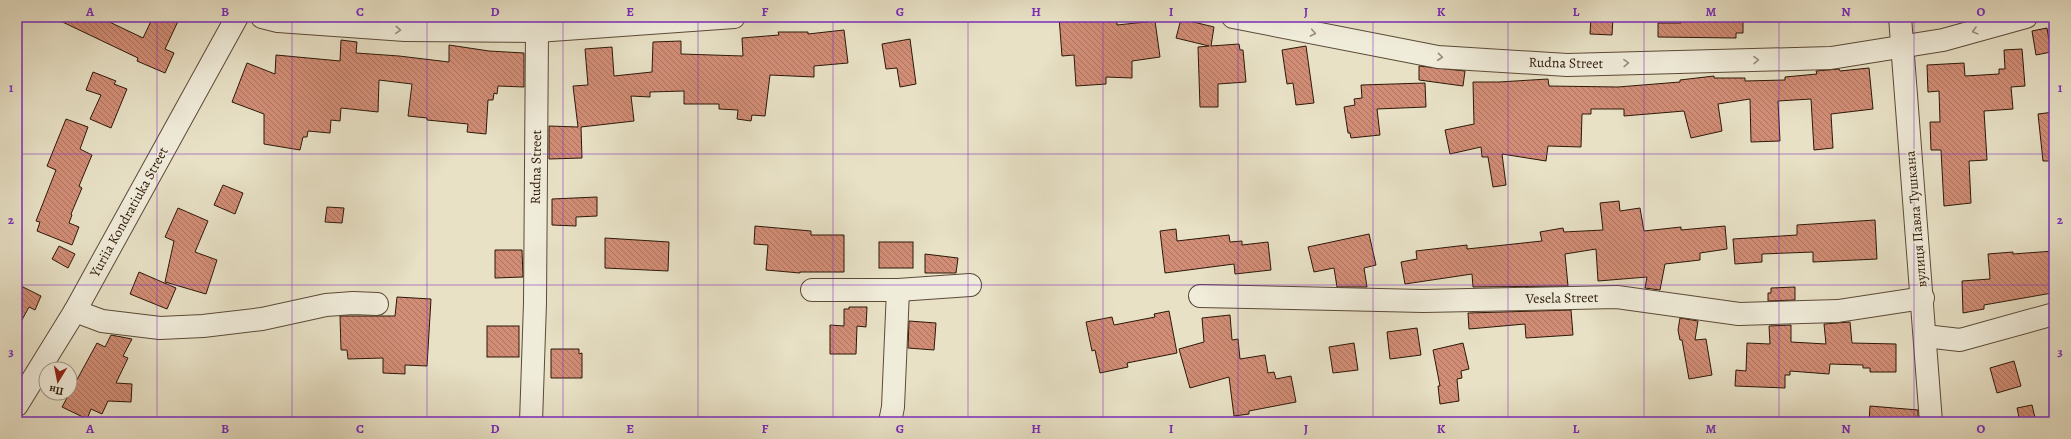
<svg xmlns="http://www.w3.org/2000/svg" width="2071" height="439" font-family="Alegreya,serif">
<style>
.building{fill:url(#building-back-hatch);stroke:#2d1807}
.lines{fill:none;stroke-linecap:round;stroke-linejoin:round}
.minor-casing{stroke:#5c4a37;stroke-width:24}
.minor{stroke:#f0ecda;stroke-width:22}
.oneway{stroke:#988d7b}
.grid{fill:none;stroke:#7b2cbf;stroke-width:1;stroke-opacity:0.55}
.labels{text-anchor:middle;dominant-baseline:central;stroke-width:3;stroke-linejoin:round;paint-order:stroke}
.street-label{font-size:14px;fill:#2d1807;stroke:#f0ecda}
.neatline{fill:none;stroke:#7b2cbf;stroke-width:1.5}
.grid-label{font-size:13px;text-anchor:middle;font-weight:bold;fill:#7b2cbf}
</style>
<defs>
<pattern id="building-back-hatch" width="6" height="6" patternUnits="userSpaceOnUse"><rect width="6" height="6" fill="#d18d76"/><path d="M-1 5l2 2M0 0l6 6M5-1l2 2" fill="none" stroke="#aa725f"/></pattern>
</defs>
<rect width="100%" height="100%" fill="#e8e1c6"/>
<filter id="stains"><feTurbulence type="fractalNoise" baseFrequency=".005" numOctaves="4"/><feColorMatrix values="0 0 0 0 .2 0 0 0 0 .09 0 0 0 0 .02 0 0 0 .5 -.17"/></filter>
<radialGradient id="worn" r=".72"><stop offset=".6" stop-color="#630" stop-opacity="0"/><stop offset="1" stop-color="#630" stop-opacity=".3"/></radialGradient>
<g class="building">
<polygon points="52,17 99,17 143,38 153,17 180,17 165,49 174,53 165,73 137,61 138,58"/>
<polygon points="1059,17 1117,17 1117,25 1155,21 1160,57 1132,61 1132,78 1106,77 1106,84 1076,86 1074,55 1062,56"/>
<polygon points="1591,17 1613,17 1612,35 1590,34"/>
<polygon points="1681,17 1743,17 1743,33 1736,33 1736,38 1658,37 1658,23 1681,23"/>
<polygon points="1181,19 1214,27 1211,46 1239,44 1240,50 1243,50 1246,82 1218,84 1218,107 1200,107 1198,47 1209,46 1176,38"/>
<polygon points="2047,28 2051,52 2036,55 2032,31"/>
<polygon points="844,30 848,63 814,66 814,77 770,75 765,116 752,115 751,121 737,119 738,110 719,109 719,104 684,104 684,91 650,92 650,97 631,96 634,121 581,127 582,158 549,159 549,126 578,127 573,86 588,85 585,49 612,47 614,76 652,72 653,42 681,41 681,54 743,56 742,38 779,35 778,32 808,32 808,34"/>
<polygon points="910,39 916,84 900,87 897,68 886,69 882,44"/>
<polygon points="341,40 357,42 356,53 399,56 449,62 449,45 489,51 524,53 524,87 498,86 497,94 494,93 493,100 488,100 486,134 467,132 468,124 427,120 427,118 408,116 412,84 379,80 378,112 341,108 340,121 331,120 330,133 308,131 307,137 303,137 300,150 264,144 264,114 232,102 247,63 275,74 276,55 340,61"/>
<polygon points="1306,46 1314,103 1296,105 1293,83 1287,84 1282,50"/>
<polygon points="2022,49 2025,86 2011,87 2013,109 1984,111 1987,160 1969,161 1971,203 1944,206 1941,150 1931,150 1930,122 1940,122 1939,91 1928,92 1927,65 1964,63 1965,76 1999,74 1999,69 2005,69 2004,50"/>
<polygon points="1419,66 1465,71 1463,86 1419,80"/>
<polygon points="1869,68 1873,109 1831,114 1833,148 1814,150 1811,99 1778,101 1780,141 1751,142 1750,99 1718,104 1722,131 1691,138 1684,111 1624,116 1624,109 1591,109 1591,114 1582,114 1581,147 1548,146 1546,161 1502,154 1506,185 1493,187 1488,157 1482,157 1481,147 1450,154 1445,130 1474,124 1473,82 1499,82 1548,79 1549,86 1618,87 1680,82 1680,80 1714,76 1714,78 1745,78 1745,81 1785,80 1785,77 1817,74 1816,71 1839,69 1840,71"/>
<polygon points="93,72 116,81 114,84 127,89 111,128 90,119 101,95 86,90"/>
<polygon points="1425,83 1426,107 1377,109 1380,135 1351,138 1350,133 1348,133 1344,107 1355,105 1354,99 1362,98 1361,85"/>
<polygon points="2054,112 2054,161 2043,161 2038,114"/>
<polygon points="66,119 88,127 80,149 92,155 79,186 82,188 71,214 72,215 69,223 79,227 72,245 37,231 40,222 36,221 56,170 47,166"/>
<polygon points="223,185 243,193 235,214 214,205"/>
<polygon points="597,197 597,216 576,217 576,226 552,225 552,199"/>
<polygon points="1619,201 1620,211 1640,208 1644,231 1681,227 1681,230 1725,226 1727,249 1700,253 1700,260 1665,264 1660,290 1645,288 1647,277 1598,281 1596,249 1565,254 1568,286 1473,287 1472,274 1405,284 1401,262 1417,259 1416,251 1467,245 1467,249 1542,241 1540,232 1563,228 1564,232 1603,230 1600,203"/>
<polygon points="327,207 344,208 342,223 325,222"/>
<polygon points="178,208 208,221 195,252 217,260 206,294 165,282 174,241 165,237"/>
<polygon points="1875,220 1877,259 1813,262 1813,252 1762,254 1762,262 1735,264 1733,239 1797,235 1797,225"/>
<polygon points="755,226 811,231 811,235 844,235 844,272 800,272 800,273 766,270 768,245 754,244"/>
<polygon points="1176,229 1177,241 1229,235 1230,242 1242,241 1242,245 1268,242 1271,270 1235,274 1234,264 1165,273 1160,231"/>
<polygon points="1369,234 1376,265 1364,268 1367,287 1337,287 1334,268 1314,272 1308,247"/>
<polygon points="605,238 669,242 668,271 605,268"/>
<rect x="879" y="242" width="34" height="26"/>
<polygon points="59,246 75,254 68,268 52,259"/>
<polygon points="495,250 522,250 523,277 495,278"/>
<polygon points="2054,251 2054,277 2049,278 2052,293 1984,305 1984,309 1963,313 1962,281 1990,279 1988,254 2013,252 2013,254"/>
<polygon points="925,254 958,258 956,273 925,273"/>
<polygon points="139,272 176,288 167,309 130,294"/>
<polygon points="17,284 41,296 35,310 29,307 17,329"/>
<polygon points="1795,287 1795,300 1768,301 1768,293 1771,293 1771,288"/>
<polygon points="397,297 431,299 427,366 405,365 405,374 383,373 383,358 348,359 347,350 341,350 340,316 395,316"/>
<polygon points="849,307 867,307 866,327 857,326 856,354 830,354 830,325 844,326 844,309 849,309"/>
<polygon points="1571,310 1573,335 1526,338 1525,324 1469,329 1468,313"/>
<polygon points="1169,311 1177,353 1127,363 1128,367 1100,373 1095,350 1092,351 1086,322 1112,317 1114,325 1155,317 1154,314"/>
<polygon points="1230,315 1232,340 1238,339 1240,359 1265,355 1268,373 1274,372 1276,379 1291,376 1296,402 1249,411 1249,414 1234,416 1229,377 1190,388 1179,349 1204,342 1202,318"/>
<polygon points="1680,318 1698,321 1695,340 1706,339 1712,375 1689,379 1682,340 1680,340 1678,330"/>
<polygon points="909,321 936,323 934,350 908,348"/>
<polygon points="1850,322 1852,343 1896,344 1896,372 1870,372 1870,368 1863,368 1863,365 1830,364 1829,374 1790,371 1790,375 1785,375 1785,388 1735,386 1736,370 1746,371 1747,343 1770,344 1769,326 1791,325 1791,342 1826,344 1824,324"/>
<rect x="487" y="326" width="32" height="31"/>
<polygon points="1417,328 1421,355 1390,359 1387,332"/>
<polygon points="111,335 132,339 123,356 128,358 116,383 132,384 131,402 108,401 102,414 91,409 87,419 62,407 97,343 105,347"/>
<polygon points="1354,343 1358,370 1333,373 1329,347"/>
<polygon points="1463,343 1469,369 1461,371 1462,378 1457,379 1459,401 1440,404 1438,386 1440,386 1433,350"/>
<polygon points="551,349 579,349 579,354 582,353 582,378 551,378"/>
<polygon points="2014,361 2021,386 1997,393 1990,368"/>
<polygon points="2032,405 2036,422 2020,422 2017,408"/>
<polygon points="1870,406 1918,410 1918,422 1869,422"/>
</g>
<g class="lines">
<defs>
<g id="minor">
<polyline points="262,17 278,21 405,30 537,31 734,17"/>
<polyline points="1233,17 1438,57 1567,65 1831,58 1943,40 2026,17"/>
<polyline points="1900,17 1931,422"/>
<polyline points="812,290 898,290 970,285"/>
<polyline points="1200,296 1423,301 1617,297 1739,314 1838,311 1923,298"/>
<polyline points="75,311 102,321 160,328 203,326 262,319 326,305 353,303 377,304"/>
<polyline points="1925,336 1960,340 2054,314"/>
<polyline points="17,405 75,311 237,17"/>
<polyline points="531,422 535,303 537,31"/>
<polyline points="890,422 893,407 898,290"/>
</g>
</defs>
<use href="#minor" class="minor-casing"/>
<use href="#minor" class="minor"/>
</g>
<defs><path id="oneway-chevron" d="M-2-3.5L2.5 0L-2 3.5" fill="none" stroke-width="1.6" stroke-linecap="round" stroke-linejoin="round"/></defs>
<g class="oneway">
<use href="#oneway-chevron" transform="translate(398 30) rotate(4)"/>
<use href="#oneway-chevron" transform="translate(1975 31) rotate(165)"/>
<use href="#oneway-chevron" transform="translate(1313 33) rotate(11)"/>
<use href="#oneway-chevron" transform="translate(1440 57) rotate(6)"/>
<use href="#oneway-chevron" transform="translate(1756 60) rotate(-1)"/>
<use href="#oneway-chevron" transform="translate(1626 63) rotate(-1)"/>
</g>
<path class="grid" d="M157 17V422M292 17V422M427 17V422M563 17V422M698 17V422M833 17V422M968 17V422M1103 17V422M1238 17V422M1373 17V422M1508 17V422M1644 17V422M1779 17V422M1914 17V422M17 154H2054M17 285H2054"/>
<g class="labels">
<g class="street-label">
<text transform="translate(1566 63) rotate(1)">Rudna Street</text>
<text transform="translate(536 167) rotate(-89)">Rudna Street</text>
<text transform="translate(129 212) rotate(-61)">Yuriia Kondratiuka Street</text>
<text transform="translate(1916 219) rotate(-95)">вулиця Павла Тушкана</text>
<text transform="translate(1562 298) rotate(-1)">Vesela Street</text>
</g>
</g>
<rect width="2071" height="439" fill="none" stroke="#e8e1c6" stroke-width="44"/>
<g transform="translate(58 381) rotate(190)"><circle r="19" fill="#f0ecda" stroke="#a29786"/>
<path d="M0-3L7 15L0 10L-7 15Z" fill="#8f2418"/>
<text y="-6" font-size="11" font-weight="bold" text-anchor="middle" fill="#2d1807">Пн</text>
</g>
<rect x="22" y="22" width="2027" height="395" class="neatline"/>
<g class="grid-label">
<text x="90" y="16">A</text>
<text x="225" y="16">B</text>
<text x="360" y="16">C</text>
<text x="495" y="16">D</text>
<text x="630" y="16">E</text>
<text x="765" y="16">F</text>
<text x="900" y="16">G</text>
<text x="1036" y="16">H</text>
<text x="1171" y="16">I</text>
<text x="1306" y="16">J</text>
<text x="1441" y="16">K</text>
<text x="1576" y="16">L</text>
<text x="1711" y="16">M</text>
<text x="1846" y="16">N</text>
<text x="1981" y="16">O</text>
<text x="11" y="92">1</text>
<text x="2060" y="92">1</text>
<text x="11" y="224">2</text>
<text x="2060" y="224">2</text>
<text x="11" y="356">3</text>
<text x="2060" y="356">3</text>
<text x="90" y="433">A</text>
<text x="225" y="433">B</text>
<text x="360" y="433">C</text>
<text x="495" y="433">D</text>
<text x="630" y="433">E</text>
<text x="765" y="433">F</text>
<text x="900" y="433">G</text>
<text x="1036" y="433">H</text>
<text x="1171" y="433">I</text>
<text x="1306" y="433">J</text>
<text x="1441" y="433">K</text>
<text x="1576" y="433">L</text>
<text x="1711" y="433">M</text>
<text x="1846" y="433">N</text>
<text x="1981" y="433">O</text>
</g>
<rect width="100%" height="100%" filter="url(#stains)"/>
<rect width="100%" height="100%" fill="url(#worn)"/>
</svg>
